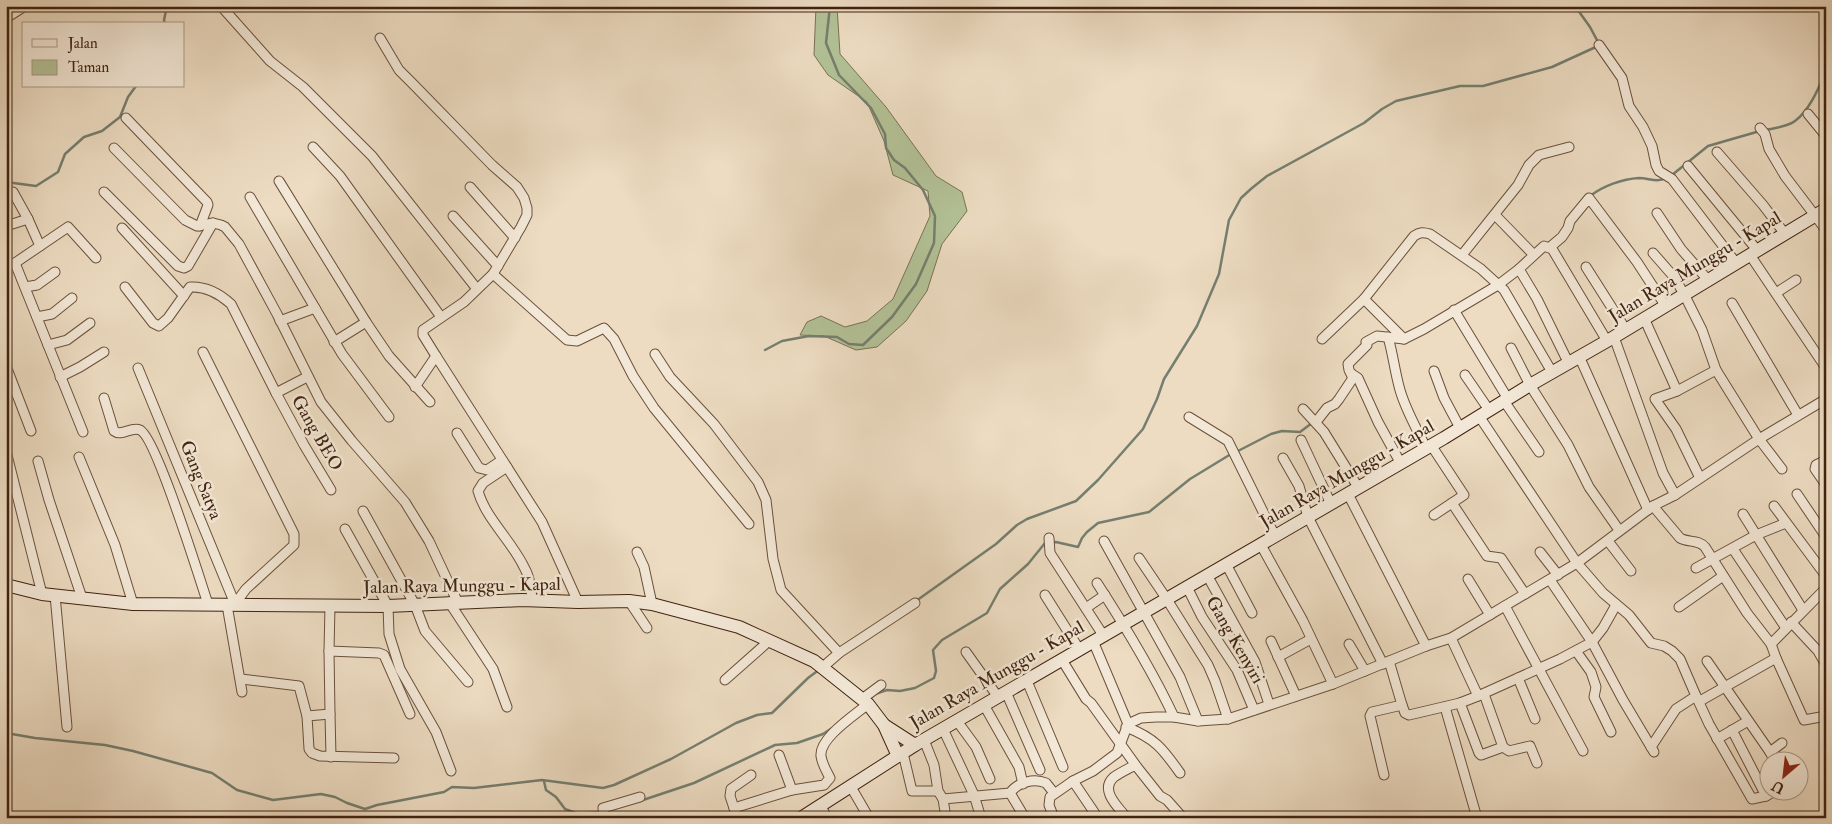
<svg xmlns="http://www.w3.org/2000/svg" width="1832" height="824" font-family="'IM FELL Double Pica',serif">
<style>
.green{fill:#b3c297;stroke:#7a7254}
.lines{fill:none;stroke-linecap:round;stroke-linejoin:round}
.stream{stroke:#757f70;stroke-width:2.5}
.street-casing{stroke:#6b513c;stroke-width:11}
.secondary-casing{stroke:#402310;stroke-width:14}
.street{stroke:#f3e8d7;stroke-width:9}
.secondary{stroke:#f3e8d7;stroke-width:12}
.labels{text-anchor:middle;dominant-baseline:central;stroke-width:5;stroke-linejoin:round;paint-order:stroke}
.street-label{font-size:18px;fill:#402310;stroke:#f3e8d7}
</style>
<rect width="100%" height="100%" fill="#eddcc2"/>
<filter id="stains"><feTurbulence type="fractalNoise" baseFrequency=".004" numOctaves="4"/><feColorMatrix values="0 0 0 0 .2 0 0 0 0 .09 0 0 0 0 .02 0 0 0 .5 -.17"/></filter>
<radialGradient id="worn" r=".72"><stop offset=".6" stop-color="#630" stop-opacity="0"/><stop offset="1" stop-color="#630" stop-opacity=".3"/></radialGradient>
<polygon class="green" points="816,6 837,6 840,54 886,107 936,176 962,192 967,211 942,244 927,291 906,321 877,347 856,350 824,336 800,335 807,322 821,316 845,327 867,321 893,299 930,216 928,191 893,175 884,141 867,102 828,75 814,55"/>
<g class="lines">
<g class="stream">
<polyline points="1575,6 1590,27 1598,42"/>
<polyline points="165,24 164,20 167,6"/>
<path d="M1765 130C1775 128 1787 127 1795 121 1810 110 1819 87 1826 71"/>
<polyline points="1672,175 1708,146 1760,131"/>
<polyline points="6,182 36,186 58,172 65,154 84,137 102,131 120,117 128,97 136,86"/>
<path d="M1590 196C1603 186 1622 179 1639 178 1649 178 1657 183 1666 178"/>
<polyline points="765,350 782,341 809,336 837,337 849,344 863,345 892,317 916,284 934,243 935,216 923,190 905,168 894,160 886,148 885,134 871,108 839,75 826,43 830,6"/>
<polyline points="1236,452 1271,434 1282,431 1300,432 1312,423"/>
<polyline points="916,601 996,544 1017,525 1027,519 1076,501 1098,480 1143,429 1157,399 1164,379 1197,326 1219,274 1229,220 1241,198 1252,188 1267,176 1364,123 1382,109 1396,101 1460,86 1483,86 1552,67 1598,46"/>
<polyline points="875,694 887,690 900,691 915,688 934,678 936,671 933,650 942,640 987,613 1000,589 1028,564 1045,543 1056,542 1078,547 1082,538 1087,532 1098,523 1149,512 1190,479 1231,454"/>
<polyline points="6,733 35,738 105,745 133,751 212,773 237,790 273,800 321,794 335,797 347,803 365,809 377,805 444,792 452,787 474,788 542,780 603,788 614,785 671,759 736,723 757,715 772,713 808,678 820,669"/>
<polyline points="544,781 546,790 556,797 565,809 578,814 601,812"/>
<polyline points="640,801 694,783 775,745 797,743 823,734 832,728"/>
</g>
<defs>
<g id="street">
<polyline points="221,6 270,61 303,87 372,156 477,289"/>
<polyline points="6,18 25,6"/>
<polyline points="380,38 399,70 413,84 492,165 517,187 524,198 527,208 527,215 521,227 493,274 464,302 423,330 423,335 436,356"/>
<polyline points="1599,45 1622,78 1629,106 1643,127 1652,146 1656,165 1659,171 1672,179 1736,263"/>
<polyline points="1808,114 1826,136"/>
<polyline points="126,118 207,202 208,205 200,226"/>
<polyline points="1760,128 1765,134 1769,149 1785,176 1826,230"/>
<polyline points="313,147 340,176 441,317"/>
<polyline points="114,148 185,220 197,226 213,223 221,225 225,227 239,244 277,314 321,402 352,441 405,502 429,541 458,603"/>
<polyline points="1717,152 1763,205 1785,234"/>
<polyline points="1688,166 1757,250"/>
<polyline points="279,181 366,322"/>
<polyline points="470,187 515,238"/>
<polyline points="13,192 28,219 40,246 15,263"/>
<polyline points="104,192 178,266 184,268 188,266 213,223"/>
<polyline points="250,197 315,308 280,321"/>
<polyline points="1657,213 1681,249 1708,280"/>
<polyline points="1495,215 1533,254"/>
<polyline points="453,216 498,266"/>
<polyline points="6,226 28,219"/>
<polyline points="122,228 184,296"/>
<polyline points="40,246 68,227 96,258"/>
<polyline points="1551,247 1607,341"/>
<polyline points="1653,253 1674,277 1684,294 1702,330 1716,370 1759,439 1782,469"/>
<polyline points="1462,255 1518,185 1529,165 1539,155 1569,147"/>
<polyline points="1750,255 1826,368"/>
<polyline points="6,266 15,263 83,432"/>
<polyline points="1586,267 1626,330"/>
<polyline points="1519,269 1537,299 1568,362"/>
<polyline points="493,274 567,340 577,341 604,328 614,339 633,376 654,408 749,524"/>
<polyline points="25,287 37,285 55,272"/>
<path d="M125 287 153 323 159 326 168 318 190 287C206 286 220 294 231 304L276 393 307 377"/>
<polyline points="1776,293 1796,280"/>
<polyline points="1364,299 1404,339"/>
<polyline points="1732,303 1798,415"/>
<polyline points="315,308 342,354 389,417"/>
<polyline points="1454,310 1508,399"/>
<polyline points="37,317 52,314 72,298"/>
<polyline points="1644,318 1677,391"/>
<path d="M1388 337C1393 354 1395 373 1400 390 1406 411 1417 429 1426 448"/>
<polyline points="1614,337 1663,473 1675,495"/>
<path d="M1322 339 1364 299 1414 236C1420 232 1423 232 1430 234L1481 269 1504 290 1552 372"/>
<polyline points="334,342 366,322 389,356 430,402"/>
<polyline points="48,345 67,340 90,323"/>
<polyline points="1511,348 1530,385 1568,445 1589,487 1619,530"/>
<polyline points="203,352 294,534 294,545 246,589 235,604"/>
<polyline points="655,354 670,377 714,424 758,482 766,500 773,559 781,590 839,653"/>
<polyline points="1579,356 1648,510"/>
<polyline points="6,366 31,431"/>
<polyline points="138,368 235,604"/>
<polyline points="1434,371 1444,398 1460,428"/>
<polyline points="1352,374 1358,378 1378,422 1400,462"/>
<polyline points="1465,375 1489,410"/>
<polyline points="60,377 80,367 104,352"/>
<polyline points="415,387 436,356 542,522 578,602"/>
<polyline points="276,393 304,445 331,490"/>
<path d="M104 398 114 431C122 437 131 426 140 430 156 437 200 580 208 604"/>
<polyline points="1504,401 1539,452"/>
<polyline points="1303,409 1324,432 1358,487"/>
<polyline points="1479,416 1577,563 1603,593 1629,615 1651,643 1664,646 1672,651 1680,659 1696,696 1676,709 1651,747"/>
<polyline points="1189,417 1228,441 1275,536"/>
<polyline points="1316,422 1327,408 1335,404 1339,399 1353,378 1349,370 1348,364 1367,345 1366,342 1377,336 1404,339 1424,329 1498,285 1519,269 1544,246 1549,248 1562,237 1568,228 1570,221 1589,198 1637,262 1665,305"/>
<polyline points="457,433 479,468 487,470 502,460"/>
<polyline points="1301,440 1331,504"/>
<polyline points="1431,445 1464,495 1434,515"/>
<polyline points="6,451 42,594"/>
<polyline points="79,457 115,545 133,604"/>
<polyline points="1283,458 1299,486 1308,517 1383,664"/>
<polyline points="1826,460 1816,465 1815,469 1826,485"/>
<polyline points="38,461 49,500 82,598"/>
<path d="M507 467 483 483 478 491C486 519 511 540 524 567 530 577 531 589 532 600"/>
<polyline points="1700,478 1676,429 1655,399 1677,391 1716,370"/>
<polyline points="1348,494 1426,646"/>
<polyline points="1797,494 1826,537"/>
<polyline points="1452,503 1487,556 1501,558 1525,594"/>
<path d="M1653 506 1680 538C1688 543 1698 539 1705 547L1747 613 1771 644 1776 658 1804 720 1826 716"/>
<polyline points="1774,506 1826,576"/>
<polyline points="363,511 415,605 425,631 468,682"/>
<polyline points="1743,514 1803,610"/>
<polyline points="345,529 388,606 389,634 400,669 436,732 451,771"/>
<polyline points="1049,538 1050,553 1103,635"/>
<polyline points="1104,541 1180,677 1198,721"/>
<polyline points="1608,541 1631,571"/>
<polyline points="1261,545 1303,621 1333,684"/>
<polyline points="1733,549 1786,628"/>
<polyline points="637,552 644,567 652,604"/>
<polyline points="1540,552 1558,575"/>
<polyline points="1139,558 1166,598 1208,665 1215,681 1228,719"/>
<polyline points="1226,564 1252,613"/>
<polyline points="1696,568 1756,535 1786,523"/>
<polyline points="1207,575 1255,662 1269,704"/>
<polyline points="1468,579 1490,615"/>
<polyline points="1550,580 1592,642 1623,700 1654,752"/>
<path d="M1097 583C1125 626 1152 670 1174 717"/>
<polyline points="1187,587 1202,617 1237,670 1254,710"/>
<polyline points="55,595 67,727"/>
<polyline points="1045,595 1079,649"/>
<polyline points="629,601 647,628"/>
<polyline points="449,602 493,669 507,707"/>
<polyline points="227,605 242,692"/>
<polyline points="330,606 329,651 330,714 307,716 309,749 312,753 320,756 394,758"/>
<polyline points="1505,606 1583,751"/>
<polyline points="1679,607 1723,576"/>
<polyline points="1086,608 1105,595"/>
<polyline points="1791,622 1818,651 1826,665"/>
<polyline points="1451,638 1478,696 1560,659 1592,642 1603,628 1616,605"/>
<polyline points="1093,641 1128,724"/>
<polyline points="1271,641 1296,696"/>
<polyline points="1349,644 1365,671"/>
<polyline points="1771,644 1826,588"/>
<polyline points="329,651 379,653 384,655 410,714"/>
<polyline points="1576,651 1591,672 1596,687 1594,697 1611,732"/>
<polyline points="966,652 998,697"/>
<polyline points="1278,657 1311,639"/>
<polyline points="1062,660 1086,699 1091,703 1137,767 1160,796 1167,800 1183,818"/>
<polyline points="1389,661 1402,705"/>
<polyline points="1707,661 1770,752 1775,762"/>
<polyline points="823,667 839,653 915,603"/>
<polyline points="1518,678 1535,719"/>
<polyline points="241,679 299,686 307,716"/>
<polyline points="725,680 769,641"/>
<polyline points="1027,681 1063,767"/>
<polyline points="1006,692 1040,770"/>
<polyline points="1484,694 1503,747 1509,751 1530,746 1537,763"/>
<polyline points="1696,696 1709,724 1752,799 1766,796 1773,792"/>
<polyline points="862,699 881,685"/>
<polyline points="1700,701 1776,658"/>
<polyline points="1460,703 1479,753 1481,755 1503,747"/>
<polyline points="984,705 1019,767 1023,784"/>
<polyline points="1445,707 1477,818"/>
<polyline points="330,714 331,757"/>
<polyline points="957,721 976,747 990,779"/>
<path d="M1126 727C1155 738 1163 749 1180 773"/>
<polyline points="943,729 974,795 981,818"/>
<polyline points="1732,730 1766,796"/>
<polyline points="1717,739 1748,721"/>
<polyline points="924,740 934,765 938,791 943,799 946,818"/>
<polyline points="1770,752 1782,743"/>
<polyline points="903,753 912,791 938,791"/>
<polyline points="779,755 792,790"/>
<polyline points="1384,775 1370,716 1372,712 1402,705 1405,713 1409,715 1460,703 1478,696"/>
<polyline points="1073,781 1098,818"/>
<polyline points="851,787 869,818"/>
<polyline points="1010,793 1025,818"/>
<path d="M943 799 1010 793C1018 782 1034 778 1046 783L1054 793"/>
<polyline points="821,806 827,818"/>
<polyline points="734,808 730,796 731,789 751,775"/>
<polyline points="604,818 603,808 640,797"/>
<path d="M737 818 734 808 792 790 824 785 830 778C827 772 822 764 821 756 819 738 855 715 868 704"/>
<polyline points="1054,818 1049,805 1050,797 1073,781 1093,771 1117,753 1128,724 1141,718 1156,717 1174,717 1198,721 1228,719 1333,684 1426,646 1451,638 1577,563 1653,506 1675,495 1759,439 1826,399"/>
<path d="M1127 818C1118 807 1099 790 1114 777 1121 772 1128 769 1135 765"/>
</g>
<g id="secondary">
<polyline points="6,585 42,594 133,604 388,606 522,600 578,602 629,601 652,604 739,627 814,661 868,704 884,725 898,756"/>
<polyline points="884,725 915,745"/>
<polyline points="801,818 915,745 1444,438 1530,385 1614,337 1826,209"/>
</g>
</defs>
<use href="#street" class="street-casing"/>
<use href="#secondary" class="secondary-casing"/>
<use href="#street" class="street"/>
<use href="#secondary" class="secondary"/>
</g>
<g class="labels">
<g class="street-label">
<text transform="translate(1695 267) rotate(-31)">Jalan Raya Munggu - Kapal</text>
<text transform="translate(317 433) rotate(60)">Gang BEO</text>
<text transform="translate(1347 474) rotate(-30)">Jalan Raya Munggu - Kapal</text>
<text transform="translate(201 480) rotate(68)">Gang Satya</text>
<text transform="translate(462 586) rotate(-1)">Jalan Raya Munggu - Kapal</text>
<text transform="translate(1235 640) rotate(60)">Gang Kenyiri</text>
<text transform="translate(997 675) rotate(-30)">Jalan Raya Munggu - Kapal</text>
</g>
</g>
<rect width="1832" height="824" fill="none" stroke="#eddcc2" stroke-width="25"/>
<rect x="8" y="8" width="1817" height="809" fill="none" stroke="#402310" stroke-width="2.5"/>
<rect x="12" y="12" width="1807" height="799" fill="none" stroke="#402310"/>
<rect x="22" y="22" width="162" height="65" fill="#f3e8d7" stroke="#ab9987"/>
<rect x="32" y="39" width="25" height="8" fill="#f3e8d7" stroke="#ab9987"/>
<text x="68" y="48" font-size="15" fill="#402310">Jalan</text>
<rect x="32" y="60" width="25" height="15" fill="#b3c297" stroke="#ab9987"/>
<text x="68" y="72" font-size="15" fill="#402310">Taman</text>
<g transform="translate(1784 776) rotate(208)"><circle r="24" fill="#f3e8d7" stroke="#ab9987"/>
<path d="M0-4L9 19L0 12L-9 19Z" fill="#8f2418"/>
<text y="-8" font-size="14" font-weight="bold" text-anchor="middle" fill="#402310">U</text>
</g>
<rect width="100%" height="100%" filter="url(#stains)"/>
<rect width="100%" height="100%" fill="url(#worn)"/>
</svg>
